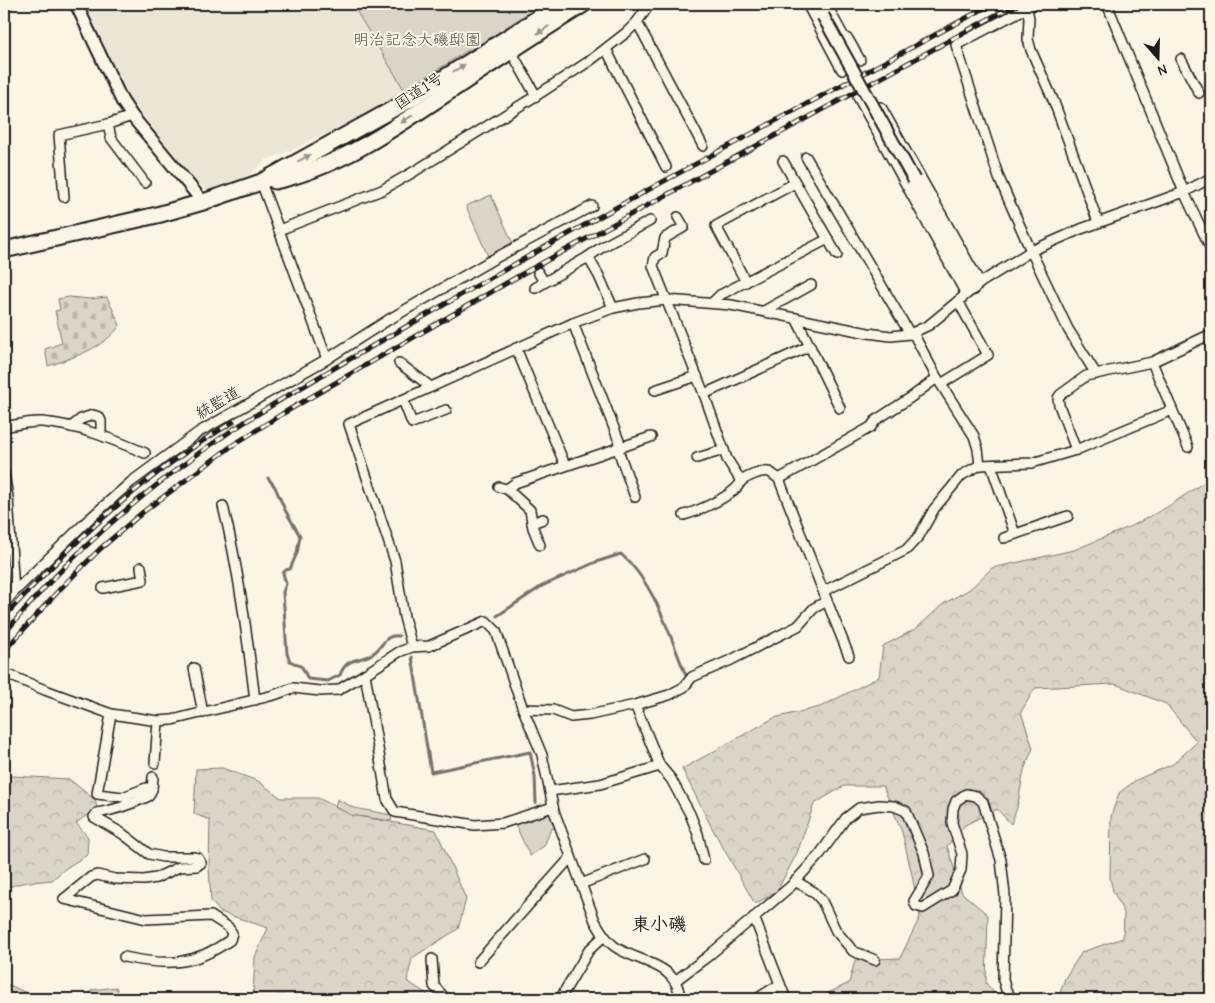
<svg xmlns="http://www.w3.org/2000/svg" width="1215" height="1003" font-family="'Comic Neue','Klee One',sans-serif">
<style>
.built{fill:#ebe5d6}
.forest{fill:url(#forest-crowns);stroke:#7c7872}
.cemetery{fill:url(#cemetery-stones);stroke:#7c7872}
.park{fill:#dbd5c8;stroke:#7c7872}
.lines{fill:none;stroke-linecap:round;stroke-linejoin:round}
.stream{stroke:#75726c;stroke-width:3}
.minor-casing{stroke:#1c1c1c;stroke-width:12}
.tertiary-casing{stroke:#1c1c1c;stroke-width:15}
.trunk-casing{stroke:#1c1c1c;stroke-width:19}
.minor{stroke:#fcf5e5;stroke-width:9}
.tertiary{stroke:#fcf5e5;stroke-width:11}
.trunk{stroke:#fcf5e5;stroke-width:15}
.rail-casing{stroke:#1c1c1c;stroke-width:5}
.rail{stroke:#fcf5e5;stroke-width:3;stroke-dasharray:9;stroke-linecap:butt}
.tertiary-bridge-casing{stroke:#1c1c1c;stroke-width:15;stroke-linecap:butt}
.tertiary-bridge{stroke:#fcf5e5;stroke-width:11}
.oneway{fill:#97938b}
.labels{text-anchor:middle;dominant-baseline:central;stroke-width:4;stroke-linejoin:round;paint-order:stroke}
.park-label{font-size:16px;fill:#555450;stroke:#fcf5e5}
.street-label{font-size:16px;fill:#1c1c1c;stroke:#fcf5e5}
.neighbourhood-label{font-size:18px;font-weight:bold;fill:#1c1c1c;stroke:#fcf5e5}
</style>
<defs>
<pattern id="forest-crowns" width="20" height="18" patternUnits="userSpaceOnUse" patternTransform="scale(1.25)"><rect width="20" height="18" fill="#dbd5c8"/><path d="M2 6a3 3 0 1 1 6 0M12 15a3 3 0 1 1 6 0" fill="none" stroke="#bbb6ab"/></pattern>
<pattern id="cemetery-stones" width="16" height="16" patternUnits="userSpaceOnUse" patternTransform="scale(1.25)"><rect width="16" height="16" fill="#dbd5c8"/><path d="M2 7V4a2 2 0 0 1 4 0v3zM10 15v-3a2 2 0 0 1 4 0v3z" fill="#bbb6ab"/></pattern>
</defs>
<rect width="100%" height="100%" fill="#fcf5e5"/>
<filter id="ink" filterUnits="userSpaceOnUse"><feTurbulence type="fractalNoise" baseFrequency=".02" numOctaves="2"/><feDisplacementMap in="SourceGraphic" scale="10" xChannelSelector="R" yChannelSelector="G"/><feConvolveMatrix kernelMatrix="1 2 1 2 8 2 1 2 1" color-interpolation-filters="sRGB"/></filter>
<g filter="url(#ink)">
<g class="built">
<polygon points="85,4 352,4 405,91 341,128 312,139 299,147 266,160 249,175 212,190 206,189 189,175 129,98"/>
<polygon points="4,474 14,592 4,604"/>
</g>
<g class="forest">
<polygon points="1211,476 1211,999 1058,999 1065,978 1082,952 1123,938 1124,913 1113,891 1110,878 1111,816 1119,793 1136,780 1173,764 1197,742 1166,704 1115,684 1035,688 1021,712 1033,748 1024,770 1017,808 1011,824 997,809 965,825 947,846 962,893 988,915 986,983 999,999 816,999 849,983 855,960 900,958 920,917 912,875 902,832 883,786 844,786 814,804 797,853 777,891 755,904 712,828 682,769 774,718 820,707 879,677 883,646 917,628 943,604 970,589 992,568 1074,550 1134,525 1167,507 1209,479"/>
<polygon points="222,768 258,781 281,798 318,798 352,815 436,830 466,899 458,929 412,958 407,981 427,994 427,999 250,999 253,996 255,957 268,928 220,912 211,901 209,868 210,820 194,814 196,769"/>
<polygon points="10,776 69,779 95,800 97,808 76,823 88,837 87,855 66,868 52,880 22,883 4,888 4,778"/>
<polygon points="4,981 7,984 40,999 4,999"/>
</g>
<path class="cemetery" d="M69 297 90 299 107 297 120 325C105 348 72 358 48 366L45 349 62 343 55 311 60 310 58 299Z"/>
<g class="park">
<polygon points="352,4 538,4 513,25 494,38 465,52 405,91"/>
<polygon points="491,195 515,248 490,261 466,206"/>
<polygon points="337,799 354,808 392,815 391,821 351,815 335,807"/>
<polygon points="554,811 560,826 551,829 544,846 530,856 515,824"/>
<polygon points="116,987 121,999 86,999 92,990"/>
</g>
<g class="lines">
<g class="stream">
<path d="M268 478 275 487 285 510 300 536 297 553 290 569 286 570 283 573 286 584 283 592 287 654 290 661 302 667 308 679 328 681 340 675C347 655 361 663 375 652 384 645 385 634 399 636"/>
<path d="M497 616 542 586 596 562 621 554C656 585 669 635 687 678"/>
<polyline points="412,657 431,772 530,752 535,776 536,803"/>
</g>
<defs>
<g id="minor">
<polyline points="807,4 842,70"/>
<polyline points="826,4 844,37 848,39 860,60"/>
<polyline points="1034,4 956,45 999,178 1031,251 1068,329 1096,374"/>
<polyline points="1107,4 1184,192 1211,249"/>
<polyline points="1027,9 1029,18 1028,39 1031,50 1054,102 1098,222"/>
<polyline points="637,22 703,146"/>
<polyline points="606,49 666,167"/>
<polyline points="511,51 536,96"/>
<polyline points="1181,59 1199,93"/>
<polyline points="858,97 966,294"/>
<polyline points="881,107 980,283"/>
<polyline points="108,124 111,138 145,183"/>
<polyline points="806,157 910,334"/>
<polyline points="783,161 837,255"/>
<polyline points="261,182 327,359"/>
<polyline points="64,197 59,135 108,124 132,116"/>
<path d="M678 217 684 227 665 238 662 253 655 257 653 266 704 394 727 459 741 481C736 495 698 511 684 515"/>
<polyline points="279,230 382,190 415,171 542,92 591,60 627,32 637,22 650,4"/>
<polyline points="588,257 602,247 650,221"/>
<polyline points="538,272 544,282"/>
<polyline points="746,282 716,226 795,183"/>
<polyline points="535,288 588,257 599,276 613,308"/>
<polyline points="712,303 720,295 828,239"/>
<polyline points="764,311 811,285"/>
<polyline points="796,318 840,408"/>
<polyline points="573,323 621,446"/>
<polyline points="516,348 565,465"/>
<polyline points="1152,362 1188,447"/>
<polyline points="399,363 431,387"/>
<polyline points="941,384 988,355 958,301"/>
<polyline points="655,390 697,376"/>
<polyline points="704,394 810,346"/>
<polyline points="403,400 412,423 446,410"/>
<path d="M4 427C16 425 30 421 42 422 78 425 112 439 145 453"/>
<polyline points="71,427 81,419 93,415 99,417 101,421 101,435"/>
<polyline points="617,447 635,497"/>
<polyline points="1076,450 1059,405 1058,398 1060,395 1086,376 1152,362 1211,334"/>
<polyline points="697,458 724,450"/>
<polyline points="980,465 1032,463 1076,450 1172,410"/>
<polyline points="991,465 1015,534"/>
<polyline points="4,474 8,497 14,592"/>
<path d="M741 481C747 477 761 470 769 472 772 473 776 477 779 479L871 427 876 420 910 398 937 378 913 333"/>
<polyline points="499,487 507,489 515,483 651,437"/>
<polyline points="507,489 530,510 533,528 540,545"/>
<path d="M223 506C239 570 247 635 255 700"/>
<polyline points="532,523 543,519"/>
<polyline points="1004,538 1068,516"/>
<polyline points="103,588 143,580 141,567"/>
<polyline points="824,591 906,550 919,536 934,509 962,475 980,465 978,449 974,436 937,378"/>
<polyline points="827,601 849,656"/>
<polyline points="4,604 14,592 87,521 131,482 199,432 327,359 388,320 490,261 592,206"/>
<polyline points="412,647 404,617 395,561 349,424 573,323 613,308 638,303 667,300 731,305 868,333 891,336 910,334 929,325 980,283 1031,251 1081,229 1184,192 1211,178"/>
<polyline points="194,668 203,713"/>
<path d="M4 673 45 690 111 714 158 721 172 720 274 695 293 688 320 691 338 690 365 674 399 652 412 647 429 646 486 621 496 631 523 709 542 755 554 811 595 921C601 931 605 939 614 946 637 963 678 962 680 999"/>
<polyline points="365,674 387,799 395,812 475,825 503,823 553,807"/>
<polyline points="635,705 660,766 671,779 690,814 698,834 704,860"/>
<polyline points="523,709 553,710 571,717 590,715 635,705 669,695 684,687 692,677 731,660 798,626 814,608 827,601 779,479"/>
<polyline points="155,763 158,721"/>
<polyline points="152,789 153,777"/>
<polyline points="550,791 600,784 660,766"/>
<polyline points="795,881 814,892 822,901 836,931 853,951 875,960"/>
<polyline points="581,884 645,859"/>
<path d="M64 899 91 877 97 875 115 879 144 880 156 878 179 867 197 866 201 863 198 858 193 857H163L149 854 123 834 94 817 97 813C116 810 132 804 149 796L152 789 146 788 123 797 97 794 111 714"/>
<path d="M64 899 146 919 211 916 228 927 232 933 230 940C193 966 167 966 124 957"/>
<polyline points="754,917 780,984 761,996 759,999"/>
<polyline points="432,959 434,986 446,999"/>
<polyline points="478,962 571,857"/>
<polyline points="675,981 707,957 791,886 820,854 846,818 859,808 879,805 894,806 906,811 924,853 929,876 914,901 916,906 923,908 952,890 961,870 962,854 952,823 953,809 956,801 966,794 976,796 983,802 1001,860 1005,895 1003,980 1006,990 1012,999"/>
<polyline points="780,984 786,999"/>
<polyline points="561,999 564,992 589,950 604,936"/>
</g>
<g id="tertiary">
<polyline points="76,4 122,101 132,116 203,202"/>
<polyline points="816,4 823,16"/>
<polyline points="914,180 973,289"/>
</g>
<g id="trunk">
<path d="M275 181C339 167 393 129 447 93 492 63 538 33 584 4"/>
<polyline points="4,250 157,215 203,202 261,182 411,99 560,4"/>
</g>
</defs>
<use href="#minor" class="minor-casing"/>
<use href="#tertiary" class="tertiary-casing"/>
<use href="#trunk" class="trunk-casing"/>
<use href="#minor" class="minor"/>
<use href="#tertiary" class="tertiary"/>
<use href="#trunk" class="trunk"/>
<defs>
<g id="rail">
<path d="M4 617C72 542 146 473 233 422"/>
<path d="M4 634C67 557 146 488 228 433 299 386 374 346 447 303 626 199 810 103 992 4"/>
<polyline points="4,651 61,588 100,549 143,512 233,445 282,414 522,274 1016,4"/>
</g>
</defs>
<use href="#rail" class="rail-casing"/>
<use href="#rail" class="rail"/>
<defs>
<polyline id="tertiary-bridge" points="823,16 914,180"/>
</defs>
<use href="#tertiary-bridge" class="tertiary-bridge-casing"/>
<use href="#tertiary-bridge" class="tertiary-bridge"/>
</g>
<defs><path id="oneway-solid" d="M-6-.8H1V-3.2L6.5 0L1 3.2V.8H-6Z" transform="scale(1.25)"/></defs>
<g class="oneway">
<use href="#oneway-solid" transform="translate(543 30) rotate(147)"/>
<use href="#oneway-solid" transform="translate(459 68) rotate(-32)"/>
<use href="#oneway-solid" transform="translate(407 119) rotate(147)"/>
<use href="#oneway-solid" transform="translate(304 158) rotate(-28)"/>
</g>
</g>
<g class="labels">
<g class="park-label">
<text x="417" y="40">明治記念大磯邸園</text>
</g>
<g class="street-label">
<text transform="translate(419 91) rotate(-33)">国道1号</text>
<text transform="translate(218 403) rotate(-30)">統監道</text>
</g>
<g class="neighbourhood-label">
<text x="659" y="924">東小磯</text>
</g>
</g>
<rect width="1215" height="1003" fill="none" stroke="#fcf5e5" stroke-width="20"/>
<rect x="10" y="10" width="1195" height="983" fill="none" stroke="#1c1c1c" stroke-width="2" filter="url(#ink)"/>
<g transform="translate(1158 58) rotate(160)" stroke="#fcf5e5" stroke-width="4" paint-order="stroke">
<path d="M0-4L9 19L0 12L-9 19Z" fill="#1c1c1c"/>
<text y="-8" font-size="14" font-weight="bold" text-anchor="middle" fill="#1c1c1c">N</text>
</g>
</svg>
